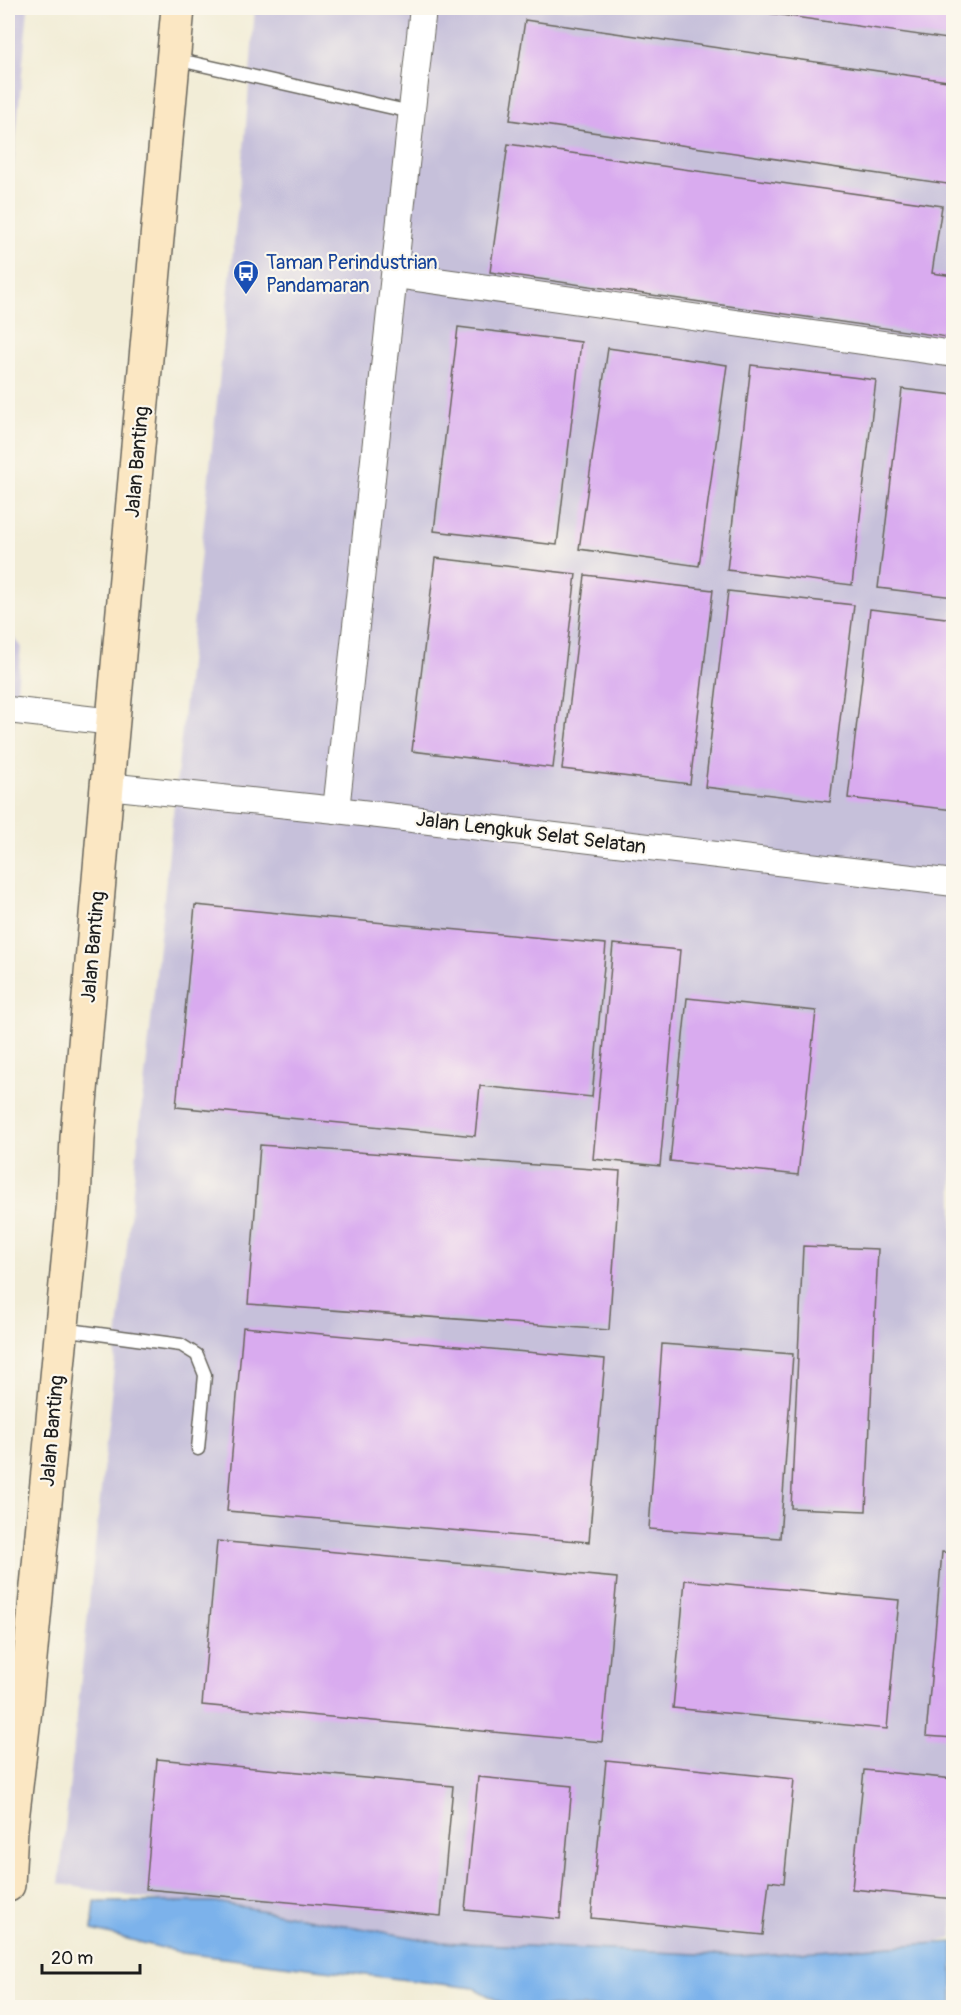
<svg xmlns="http://www.w3.org/2000/svg" width="961" height="2015" font-family="Pangolin,sans-serif">
<style>
.industrial{fill:#c6c0da}
.water{fill:#7cb2eb;stroke:#4c6784;stroke-width:1.5}
.building{fill:#d9abef}
.lines{fill:none;stroke-linecap:round;stroke-linejoin:round}
.lane-casing{stroke:#67655d;stroke-width:15}
.street-casing{stroke:#67655d;stroke-width:28}
.secondary-casing{stroke:#67655d;stroke-width:36}
.lane{stroke:#fff;stroke-width:12}
.street{stroke:#fff;stroke-width:26}
.secondary{stroke:#fbe7c3;stroke-width:33}
.labels{text-anchor:middle;dominant-baseline:central;stroke-width:4.5;stroke-linejoin:round;paint-order:stroke}
.transit-label{font-size:20px;fill:#164399;stroke:#fbf7ec;text-anchor:start}
.street-label{font-size:20px;fill:#1c1c1c;stroke:#fbf7ec}
</style>
<rect width="100%" height="100%" fill="#fbf7ec"/>
<filter id="ink" filterUnits="userSpaceOnUse"><feTurbulence type="fractalNoise" baseFrequency=".0167" numOctaves="2"/><feDisplacementMap in="SourceGraphic" scale="12" xChannelSelector="R" yChannelSelector="G"/><feConvolveMatrix kernelMatrix="1 2 1 2 8 2 1 2 1" color-interpolation-filters="sRGB"/></filter>
<filter id="wash" filterUnits="userSpaceOnUse"><feTurbulence type="fractalNoise" baseFrequency=".008" numOctaves="4" result="noise"/><feDisplacementMap in="SourceGraphic" scale="24" xChannelSelector="R" yChannelSelector="G"/><feGaussianBlur stdDeviation="1.35" result="paint"/><feColorMatrix in="noise" values="0 0 0 0 0 0 0 0 0 0 0 0 0 0 0 0 0 1.4 0 .05"/><feComposite in="paint" operator="in"/></filter>
<g filter="url(#wash)">
<rect width="100%" height="100%" fill="#f2edd7"/>
<g class="industrial">
<polygon points="8,8 28,8 8,224"/>
<polygon points="255,8 953,8 953,1938 834,1969 389,1939 59,1884 245,138"/>
<polygon points="8,631 21,646 8,782"/>
</g>
<polygon class="water" points="95,1902 215,1902 439,1942 740,1956 953,1942 953,2007 509,2007 474,1988 182,1953 92,1930"/>
<g id="blocks">
<g class="building">
<polygon points="740,8 954,8 954,40 740,9"/>
<polygon points="525,20 954,82 954,185 510,120"/>
<polygon points="508,144 942,206 932,273 954,276 954,338 490,272"/>
<polygon points="458,327 581,342 557,545 434,531"/>
<polygon points="608,348 727,365 699,566 579,549"/>
<polygon points="751,365 876,380 852,585 727,570"/>
<polygon points="902,389 954,395 954,597 878,588"/>
<polygon points="435,558 576,574 553,768 412,751"/>
<polygon points="585,575 713,590 690,784 562,769"/>
<polygon points="728,591 854,605 830,802 705,787"/>
<polygon points="870,609 954,619 954,810 848,798"/>
<polygon points="195,905 606,944 592,1097 480,1086 475,1136 176,1107"/>
<polygon points="613,944 680,950 660,1166 593,1159"/>
<polygon points="687,998 816,1011 798,1175 670,1161"/>
<polygon points="260,1145 620,1171 609,1330 248,1304"/>
<polygon points="803,1246 878,1249 866,1511 791,1508"/>
<polygon points="243,1327 605,1359 589,1542 227,1511"/>
<polygon points="662,1344 793,1354 780,1538 649,1529"/>
<polygon points="217,1541 617,1578 602,1742 202,1705"/>
<polygon points="942,1552 954,1553 954,1738 926,1736"/>
<polygon points="685,1580 899,1600 887,1729 673,1708"/>
<polygon points="157,1759 453,1786 441,1916 146,1889"/>
<polygon points="606,1760 794,1779 784,1883 769,1881 763,1935 591,1918"/>
<polygon points="864,1770 954,1779 954,1899 852,1889"/>
<polygon points="478,1777 572,1786 560,1919 465,1910"/>
</g>
</g>
</g>
<g filter="url(#ink)">
<use href="#blocks" fill-opacity="0" stroke="#67655d" stroke-width="1.5"/>
<g class="lines">
<defs>
<g id="lane">
<polyline points="175,59 411,112"/>
<polyline points="62,1329 181,1345 197,1355 205,1375 198,1449"/>
</g>
<g id="street">
<polyline points="395,275 954,354"/>
<polyline points="8,710 113,722"/>
<polyline points="107,786 336,810 954,883"/>
<polyline points="336,810 423,8"/>
</g>
<polyline id="secondary" points="8,1885 11,1829 26,1701 74,1200 77,1138 107,786 178,8"/>
</defs>
<use href="#lane" class="lane-casing"/>
<use href="#street" class="street-casing"/>
<use href="#secondary" class="secondary-casing"/>
<use href="#lane" class="lane"/>
<use href="#street" class="street"/>
<use href="#secondary" class="secondary"/>
</g>
</g>
<defs>
<symbol id="bus-pin" viewBox="-11 -11 22 30"><path d="M0 17L-7.5 6A9.5 9.5 0 1 1 7.5 6Z" fill="#1a4fb4" stroke="#fbf7ec"/><path d="M-5-6H5V4H4V6H2V4H-2V6H-4V4H-5ZM-3.5-4V0h7V-4ZM-3.5 1.2v1.5H-2V1.2ZM2 1.2v1.5H3.5V1.2Z" fill="#fff"/></symbol>
</defs>
<g fill-rule="evenodd">
<use href="#bus-pin" x="231" y="258" width="30" height="40"/>
</g>
<g class="labels">
<g class="transit-label">
<text x="266" y="262">Taman Perindustrian<tspan x="266" dy="23">Pandamaran</tspan></text>
</g>
<g class="street-label">
<text transform="translate(137 462) rotate(-85)">Jalan Banting</text>
<text transform="translate(531 833) rotate(7)">Jalan Lengkuk Selat Selatan</text>
<text transform="translate(93 947) rotate(-85)">Jalan Banting</text>
<text transform="translate(52 1431) rotate(-85)">Jalan Banting</text>
</g>
</g>
<rect width="961" height="2015" fill="none" stroke="#fbf7ec" stroke-width="30"/>
<path d="M42 1964v9h98v-9" fill="none" stroke="#1c1c1c" stroke-width="3"/>
<text x="51" y="1964" font-size="18" fill="#1c1c1c" stroke="#fbf7ec" stroke-width="4.5" paint-order="stroke">20 m</text>
</svg>
